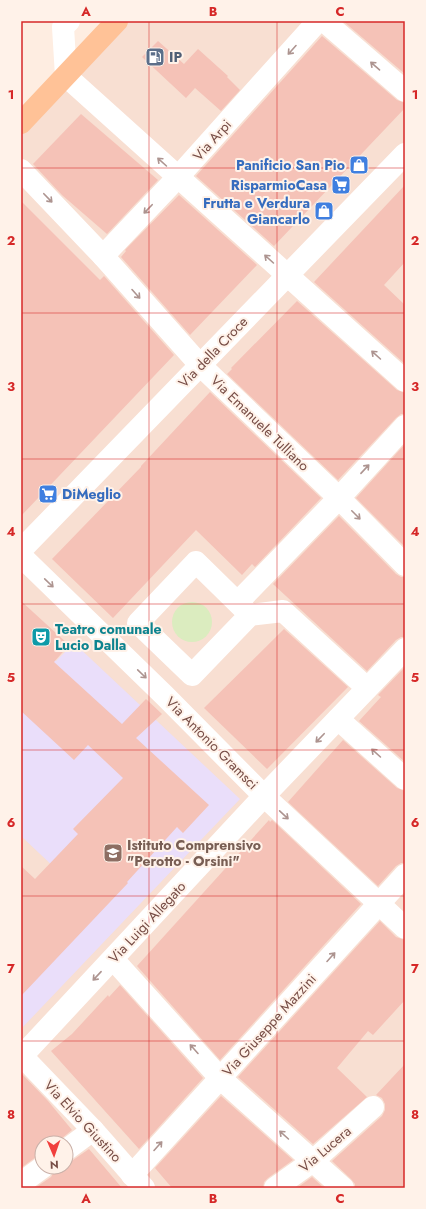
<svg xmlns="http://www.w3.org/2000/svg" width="426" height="1209" font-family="Jost,sans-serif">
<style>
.residential{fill:#f8dfd2;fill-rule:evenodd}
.education{fill:#eadefa}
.green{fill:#dbecbf}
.building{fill:#f5c2b7}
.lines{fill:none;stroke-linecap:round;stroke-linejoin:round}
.minor{stroke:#fff;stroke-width:22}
.major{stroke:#ffc297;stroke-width:22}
.oneway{stroke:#ad9490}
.grid{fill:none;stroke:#d62828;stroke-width:1;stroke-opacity:0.55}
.labels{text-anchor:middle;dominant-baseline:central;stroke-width:4;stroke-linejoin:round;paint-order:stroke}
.service-label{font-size:14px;font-weight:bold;fill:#4e5e75;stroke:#fff2e9;text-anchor:start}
.street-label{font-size:14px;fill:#774d46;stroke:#fff2e9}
.shop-label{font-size:14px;font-weight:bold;fill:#366cbe;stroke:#fff2e9;text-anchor:end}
.culture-label{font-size:14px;font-weight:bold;fill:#0d838f;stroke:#fff2e9;text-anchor:start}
.education-label{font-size:14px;font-weight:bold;fill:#785e54;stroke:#fff2e9;text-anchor:start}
.neatline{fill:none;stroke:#d62828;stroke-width:1.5}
.grid-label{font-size:13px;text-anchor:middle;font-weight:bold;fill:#d62828}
</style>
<rect width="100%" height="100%" fill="#feede1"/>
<path class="residential" d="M103 21H405V1188H21V111ZM42 1143H66V1167H42Z"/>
<polygon class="education" points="74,643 240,799 21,1029 21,909 57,870 21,836 21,675 45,650 56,661"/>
<circle class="green" cx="192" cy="622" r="20"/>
<g class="building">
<polygon points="343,21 405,21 405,74"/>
<polygon points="322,36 397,100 405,103 405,108 274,246 196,176"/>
<polygon points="158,41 184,64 198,49 228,76 227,77 240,90 221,111 195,88 186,98 142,57"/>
<polygon points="81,114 158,180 107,234 62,195 33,164"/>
<polygon points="405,185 405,262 384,285 405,305 405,364 314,282"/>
<polygon points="179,195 257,265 190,335 121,257 126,251 125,250"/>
<polygon points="21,201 100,280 104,276 174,355 21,516"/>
<polygon points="297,301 397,390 405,393 405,414 401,414 396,418 338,480 227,374 232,369 231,368"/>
<polygon points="210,392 321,498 255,567 252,564 242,575 196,530 113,618 52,559 141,467 141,466"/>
<polygon points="405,444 405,547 356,498"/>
<polygon points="339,516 396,574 401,577 405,577 405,637 401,637 396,640 367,671 273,584"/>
<polygon points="21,601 69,645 54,662 122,724 146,699 162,714 136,738 209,805 183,833 177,827 127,882 128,883 21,996 21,866 35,879 78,834 73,829 123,778 88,745 74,760 21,711"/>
<polygon points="284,629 348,687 267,769 204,708"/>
<polygon points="405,667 405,762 359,721 381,697 378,695"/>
<polygon points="343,740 397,788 405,791 405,863 401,863 396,866 378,886 288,802"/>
<polygon points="269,820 270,822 272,820 361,904 220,1060 137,966"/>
<polygon points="380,921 396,937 405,940 405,1000 373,1035 368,1031 337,1068 367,1097 313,1144 238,1077"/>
<polygon points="120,985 203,1078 139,1149 51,1051 72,1034 108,995 109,997"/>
<polygon points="405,1064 405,1188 355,1188 355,1184 351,1179 332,1161 382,1116 385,1110 385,1104 382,1098 376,1095"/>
<polygon points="21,1073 48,1101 72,1130 56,1143 42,1143 42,1155 36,1157 21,1168"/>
<polygon points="221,1096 293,1160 268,1178 264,1182 263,1188 172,1188 155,1168"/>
<polygon points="89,1149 122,1188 35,1188 51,1177 54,1172 55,1167 66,1167 66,1162 73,1160"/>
<polygon points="312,1177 324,1188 297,1188"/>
</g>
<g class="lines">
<g class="minor">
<polyline points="69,21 63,27 66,76 405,381"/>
<polyline points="324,21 405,91"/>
<polyline points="21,170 103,256 200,365 339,498 405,565"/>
<polyline points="103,256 178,177 318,21"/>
<polyline points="21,550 405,154"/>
<polyline points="21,556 165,696 264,796 405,928"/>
<polyline points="238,602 339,498 405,426"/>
<polyline points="250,615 196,562 138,623 192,675 250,615 283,611 367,688"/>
<polyline points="338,719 405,779"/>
<polyline points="113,959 220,1078 343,1188"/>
<polyline points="21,1055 93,1130 144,1188"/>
<polyline points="22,1056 264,796 405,649"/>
<polyline points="66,1150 93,1130"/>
<polyline points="132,1175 405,875"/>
<polyline points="21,1183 43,1167"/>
<polyline points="275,1188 313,1161 373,1107"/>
</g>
<polyline class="major" points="21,123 117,21"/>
</g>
<defs><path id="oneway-shaft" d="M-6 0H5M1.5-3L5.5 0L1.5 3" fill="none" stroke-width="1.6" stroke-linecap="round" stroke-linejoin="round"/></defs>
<g class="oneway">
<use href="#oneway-shaft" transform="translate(292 50) rotate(132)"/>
<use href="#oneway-shaft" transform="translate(375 66) rotate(-139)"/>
<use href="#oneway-shaft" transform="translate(162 162) rotate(-138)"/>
<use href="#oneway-shaft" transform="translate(48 198) rotate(46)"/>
<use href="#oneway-shaft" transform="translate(148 209) rotate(134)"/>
<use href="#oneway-shaft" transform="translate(269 259) rotate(-138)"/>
<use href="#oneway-shaft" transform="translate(136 294) rotate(48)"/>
<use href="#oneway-shaft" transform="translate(376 355) rotate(-138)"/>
<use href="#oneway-shaft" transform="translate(365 469) rotate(-47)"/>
<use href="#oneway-shaft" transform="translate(356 515) rotate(45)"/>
<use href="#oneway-shaft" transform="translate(49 583) rotate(44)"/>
<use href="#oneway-shaft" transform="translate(142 674) rotate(44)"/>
<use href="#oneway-shaft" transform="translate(320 738) rotate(134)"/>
<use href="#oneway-shaft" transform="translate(376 753) rotate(-138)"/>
<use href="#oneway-shaft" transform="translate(284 815) rotate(43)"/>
<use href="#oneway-shaft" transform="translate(331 957) rotate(-48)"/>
<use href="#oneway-shaft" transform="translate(97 976) rotate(133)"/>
<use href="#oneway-shaft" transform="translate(194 1049) rotate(-132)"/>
<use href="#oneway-shaft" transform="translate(284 1135) rotate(-138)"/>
<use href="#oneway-shaft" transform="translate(158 1146) rotate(-48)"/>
</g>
<path class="grid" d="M149 21V1188M277 21V1188M21 168H405M21 313H405M21 459H405M21 604H405M21 750H405M21 896H405M21 1041H405"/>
<defs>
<symbol id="fuel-square" viewBox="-11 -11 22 22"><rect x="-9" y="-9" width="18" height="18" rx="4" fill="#5c6f8a" stroke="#fff2e9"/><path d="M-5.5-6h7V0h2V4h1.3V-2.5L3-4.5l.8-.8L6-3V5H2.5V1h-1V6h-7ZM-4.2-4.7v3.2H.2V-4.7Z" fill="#fff"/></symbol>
<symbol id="shop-square" viewBox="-11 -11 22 22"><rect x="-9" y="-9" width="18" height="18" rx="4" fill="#3f7fe0" stroke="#fff2e9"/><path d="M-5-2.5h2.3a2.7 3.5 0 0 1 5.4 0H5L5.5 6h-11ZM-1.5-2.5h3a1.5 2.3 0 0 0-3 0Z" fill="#fff"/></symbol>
<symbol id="supermarket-square" viewBox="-11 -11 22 22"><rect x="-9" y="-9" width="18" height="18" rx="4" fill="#3f7fe0" stroke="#fff2e9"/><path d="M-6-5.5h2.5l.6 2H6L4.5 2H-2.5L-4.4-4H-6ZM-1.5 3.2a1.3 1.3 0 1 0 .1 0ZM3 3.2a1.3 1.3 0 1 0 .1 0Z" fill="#fff"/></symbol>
<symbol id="theatre-square" viewBox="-11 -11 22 22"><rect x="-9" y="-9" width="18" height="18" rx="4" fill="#0f9aa8" stroke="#fff2e9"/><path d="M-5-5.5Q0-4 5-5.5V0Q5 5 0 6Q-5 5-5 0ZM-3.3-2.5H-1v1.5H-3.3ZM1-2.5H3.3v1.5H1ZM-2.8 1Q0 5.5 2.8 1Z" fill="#fff"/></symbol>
<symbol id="school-square" viewBox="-11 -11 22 22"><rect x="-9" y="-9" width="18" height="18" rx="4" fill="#8d6e63" stroke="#fff2e9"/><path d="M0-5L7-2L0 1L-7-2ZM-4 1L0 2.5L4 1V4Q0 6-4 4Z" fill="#fff"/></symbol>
</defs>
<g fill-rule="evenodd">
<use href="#fuel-square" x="144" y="46" width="22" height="22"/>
<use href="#shop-square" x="348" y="154" width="22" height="22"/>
<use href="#supermarket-square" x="330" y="174" width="22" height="22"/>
<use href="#shop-square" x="313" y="200" width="22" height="22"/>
<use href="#supermarket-square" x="37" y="483" width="22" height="22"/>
<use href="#theatre-square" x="30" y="626" width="22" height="22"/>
<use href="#school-square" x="102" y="842" width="22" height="22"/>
</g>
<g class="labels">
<g class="service-label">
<text x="169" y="57">IP</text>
</g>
<g class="street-label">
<text transform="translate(212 140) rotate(-48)">Via Arpi</text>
<text transform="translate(213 352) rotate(-46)">Via della Croce</text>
<text transform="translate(260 423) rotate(44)">Via Emanuele Tulliano</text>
<text transform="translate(212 743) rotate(45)">Via Antonio Gramsci</text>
<text transform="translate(147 922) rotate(-47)">Via Luigi Allegato</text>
<text transform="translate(269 1025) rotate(-48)">Via Giuseppe Mazzini</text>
<text transform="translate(83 1121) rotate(47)">Via Elvio Giustino</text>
<text transform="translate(325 1149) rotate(-40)">Via Lucera</text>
</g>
<g class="shop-label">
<text x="345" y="165">Panificio San Pio</text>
<text x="327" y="185">RisparmioCasa</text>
<text x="310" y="203">Frutta e Verdura<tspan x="310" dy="16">Giancarlo</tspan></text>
<text x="62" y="494" text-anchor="start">DiMeglio</text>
</g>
<g class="culture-label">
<text x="55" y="629">Teatro comunale<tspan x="55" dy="16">Lucio Dalla</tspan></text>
</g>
<g class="education-label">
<text x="127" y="845">Istituto Comprensivo<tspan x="127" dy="16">"Perotto - Orsini"</tspan></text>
</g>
</g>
<rect width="426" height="1209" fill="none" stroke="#fff2e9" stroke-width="44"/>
<g transform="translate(54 1155) rotate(178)"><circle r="19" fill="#fff2e9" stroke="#c9b0a8"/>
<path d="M0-3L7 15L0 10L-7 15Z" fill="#f13f3d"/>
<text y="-6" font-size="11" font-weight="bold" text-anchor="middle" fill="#774d46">N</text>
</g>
<rect x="22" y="22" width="382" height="1165" class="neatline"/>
<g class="grid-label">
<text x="86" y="16">A</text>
<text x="213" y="16">B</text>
<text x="340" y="16">C</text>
<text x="11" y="99">1</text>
<text x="415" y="99">1</text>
<text x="11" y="245">2</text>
<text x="415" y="245">2</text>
<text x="11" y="391">3</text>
<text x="415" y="391">3</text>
<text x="11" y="536">4</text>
<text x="415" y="536">4</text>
<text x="11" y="682">5</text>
<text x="415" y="682">5</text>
<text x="11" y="827">6</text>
<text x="415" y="827">6</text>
<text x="11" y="973">7</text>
<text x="415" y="973">7</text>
<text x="11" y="1119">8</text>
<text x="415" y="1119">8</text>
<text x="86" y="1203">A</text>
<text x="213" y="1203">B</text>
<text x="340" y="1203">C</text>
</g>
</svg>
